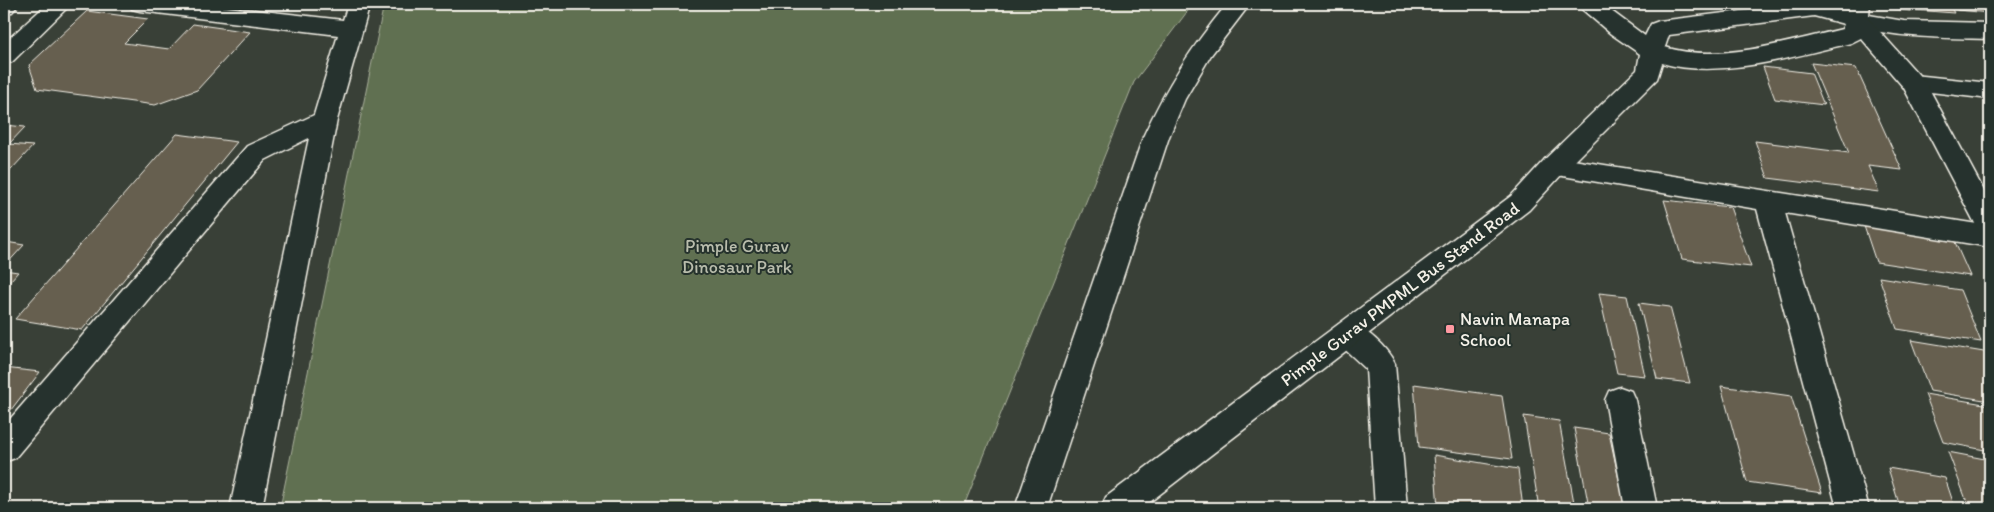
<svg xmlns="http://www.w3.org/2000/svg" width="1994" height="512" font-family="Itim,sans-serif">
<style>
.green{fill:#607051;stroke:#aab09c}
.building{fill:#665e4f;stroke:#f4f1e8}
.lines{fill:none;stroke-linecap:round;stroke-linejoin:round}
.street-casing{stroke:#f4f1e8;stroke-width:3}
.secondary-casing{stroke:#f4f1e8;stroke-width:3}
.street{fill:#26332d;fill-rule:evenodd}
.secondary{fill:#26332d;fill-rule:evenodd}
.poi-dot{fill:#ff9aa2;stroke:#26332d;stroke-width:2}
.labels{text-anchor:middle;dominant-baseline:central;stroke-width:4;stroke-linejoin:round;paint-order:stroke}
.park-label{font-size:18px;fill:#b9bdac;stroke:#26332d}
.street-label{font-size:18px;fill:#f4f1e8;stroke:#26332d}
.poi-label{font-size:18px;fill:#f4f1e8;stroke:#26332d;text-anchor:start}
</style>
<rect width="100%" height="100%" fill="#394037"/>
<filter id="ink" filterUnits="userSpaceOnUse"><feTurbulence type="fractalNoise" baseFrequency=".02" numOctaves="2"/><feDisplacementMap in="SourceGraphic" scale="10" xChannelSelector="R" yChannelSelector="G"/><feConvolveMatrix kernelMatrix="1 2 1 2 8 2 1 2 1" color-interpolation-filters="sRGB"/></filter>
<g filter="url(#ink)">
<polygon class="green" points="384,4 1193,4 1134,82 963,508 280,508"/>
<g class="building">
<polygon points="1890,4 1907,4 1911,11 1893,9"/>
<polygon points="1912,4 1949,4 1954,13 1915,10"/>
<polygon points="1953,4 1990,4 1990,13 1957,10"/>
<polygon points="87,11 148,19 124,43 169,49 193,24 250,32 197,90 155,105 37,89 29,65"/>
<polygon points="1811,63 1856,68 1902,170 1868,166 1879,192 1768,178 1755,141 1849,153"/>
<polygon points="1763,67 1811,73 1824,105 1775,99"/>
<polygon points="4,125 25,127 9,144 33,146 11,170 4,169"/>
<polygon points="177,134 237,142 82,330 15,319"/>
<polygon points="1664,200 1730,207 1751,267 1682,259"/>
<polygon points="1864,226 1954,240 1970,276 1876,262"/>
<polygon points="6,242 24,245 4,267 4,244"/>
<polygon points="4,270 18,272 4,288"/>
<polygon points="1879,277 1960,290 1981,342 1897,329"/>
<polygon points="1599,293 1627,296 1645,376 1617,373"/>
<polygon points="1639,303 1670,307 1690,383 1657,379"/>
<polygon points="1911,340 1990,353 1990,401 1930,391"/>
<polygon points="4,368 40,372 4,419"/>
<polygon points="1414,384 1502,396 1512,459 1419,447"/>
<polygon points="1721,386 1791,396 1822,493 1747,482"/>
<polygon points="1925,394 1990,405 1990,451 1943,442"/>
<polygon points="1524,416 1559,421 1575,508 1539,508"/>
<polygon points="1574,428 1609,433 1625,508 1589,508"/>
<polygon points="1948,452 1990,460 1990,507 1967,502"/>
<polygon points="1434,455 1518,469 1523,508 1438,508"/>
<polygon points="1888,468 1945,478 1955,508 1900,507"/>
</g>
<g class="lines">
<defs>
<g id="street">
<polygon points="4,4 19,4 12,12 4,14"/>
<polygon points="47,4 71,4 12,62 4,64 4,43"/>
<polygon points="129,4 200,4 343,20 348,4 370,4 337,120 262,508 230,508 309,138 265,160 15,458 4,462 4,426 247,146 314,115 338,35 140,11 132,9"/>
<path d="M1848 4H1870L1869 15 1904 21 1990 23V39C1943 38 1895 38 1849 25L1846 20Z"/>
<polygon points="1914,75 1990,83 1990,99 1905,89 1902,83 1905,77"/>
<polygon points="1554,157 1990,226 1990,247 1785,213 1869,508 1837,508 1757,209 1545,173 1541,166 1545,159"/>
<path d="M1348 322C1366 328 1387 347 1395 364L1407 508H1375L1366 369 1338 343 1333 334 1338 325Z"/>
<polygon points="1620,387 1631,391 1635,400 1657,508 1625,508 1605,400 1609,391"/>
</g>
<g id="secondary">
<path d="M1227 4H1250L1211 55 1185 99 1169 137 1047 508H1015L1143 137C1167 85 1191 48 1227 4Z"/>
<path d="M1576 4H1602L1645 36 1651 24 1659 21 1798 4H1822L1865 15 1926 83 1990 202V236L1980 233 1904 88 1861 38 1851 43C1795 56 1719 80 1662 63L1657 79 1563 173 1529 210 1142 508H1101L1106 497 1511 196 1545 159 1637 70 1640 54 1611 34ZM1814 16 1844 24 1842 29C1790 41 1717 64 1665 47L1669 35Z"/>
</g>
</defs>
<use href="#street" class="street-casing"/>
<use href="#secondary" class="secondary-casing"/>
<use href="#street" class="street"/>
<use href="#secondary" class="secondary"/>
</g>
</g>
<rect class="poi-dot" x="1445" y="324" width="10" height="10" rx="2.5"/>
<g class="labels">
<g class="park-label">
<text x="737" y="246">Pimple Gurav<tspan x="737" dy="21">Dinosaur Park</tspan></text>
</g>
<g class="street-label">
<text transform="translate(1400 294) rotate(-37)">Pimple Gurav PMPML Bus Stand Road</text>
</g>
<g class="poi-label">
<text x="1460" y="319">Navin Manapa<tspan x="1460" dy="21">School</tspan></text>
</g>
</g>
<rect width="1994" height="512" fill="none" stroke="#26332d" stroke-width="20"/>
<rect x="10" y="10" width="1974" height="492" fill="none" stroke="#f4f1e8" stroke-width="2" filter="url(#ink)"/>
</svg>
